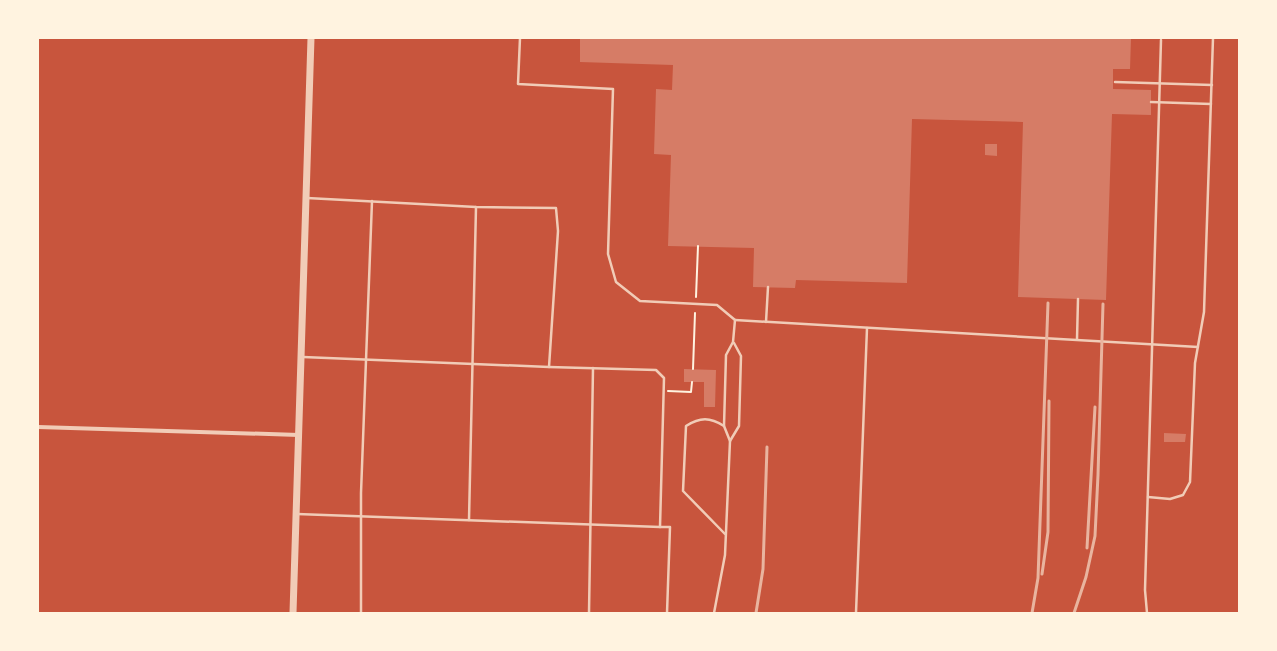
<svg xmlns="http://www.w3.org/2000/svg" width="1277" height="651" font-family="'Archivo Narrow',sans-serif">
<style>
.building{fill:#d67c66}
.lines{fill:none;stroke-linecap:round;stroke-linejoin:round}
.path{stroke:#fff3e0;stroke-width:2}
.service{stroke:#f1ccb7;stroke-width:2.5}
.minor{stroke:#f1ccb7;stroke-width:4}
.tertiary{stroke:#f1ccb7;stroke-width:7}
.rail{stroke:#e9b49f;stroke-width:3}
</style>
<rect width="100%" height="100%" fill="#c8553d"/>
<g class="building">
<polygon points="580,38 1131,38 1130,69 1113,69 1113,89 1151,90 1151,115 1112,114 1106,300 1018,297 1023,122 912,119 907,283 796,280 795,288 753,287 754,248 668,246 671,155 654,154 656,89 672,90 673,65 580,62"/>
<polygon points="985,144 997,144 997,156 985,155"/>
<polygon points="684,369 716,370 715,407 704,407 704,382 684,382"/>
<polygon points="1164,433 1186,434 1185,442 1164,442"/>
</g>
<g class="lines">
<g class="path">
<polyline points="696,297 698,246"/>
<polyline points="693,369 695,313"/>
<polyline points="668,391 691,392 692,382"/>
</g>
<g class="service">
<polyline points="520,38 518,84 613,89 608,254 616,282 640,301 717,305 735,320 733,342 726,355 724,426 730,441 725,555 714,613"/>
<polyline points="1115,82 1212,85"/>
<polyline points="1151,102 1211,104"/>
<polyline points="307,198 476,207 556,208 558,231 549,367"/>
<polyline points="735,320 1198,347"/>
<polyline points="766,322 768,287"/>
<polyline points="1077,339 1078,299"/>
<path d="M724 426C710 417 700 417 686 426L683 491 725 534"/>
<polyline points="730,441 739,426 741,356 734,343"/>
<polyline points="1148,497 1170,499 1183,495 1190,482 1195,363 1204,312 1213,38"/>
<polyline points="297,514 660,527 664,378 656,370 549,367 303,357"/>
<polyline points="469,520 476,207"/>
<polyline points="660,527 670,527 667,613"/>
<polyline points="361,613 361,493 372,201"/>
<polyline points="589,613 593,368"/>
<polyline points="856,613 867,328"/>
<polyline points="1147,613 1145,590 1161,40"/>
</g>
<polyline class="minor" points="38,427 299,435"/>
<polyline class="tertiary" points="293,613 311,38"/>
<g class="rail">
<polyline points="1087,548 1095,407"/>
<polyline points="1042,574 1048,532 1049,401"/>
<polyline points="756,613 763,569 767,447"/>
<polyline points="1032,613 1038,578 1048,303"/>
<polyline points="1074,613 1086,577 1095,536 1098,475 1103,304"/>
</g>
</g>
<rect width="1277" height="651" fill="none" stroke="#fff3e0" stroke-width="78"/>
</svg>
